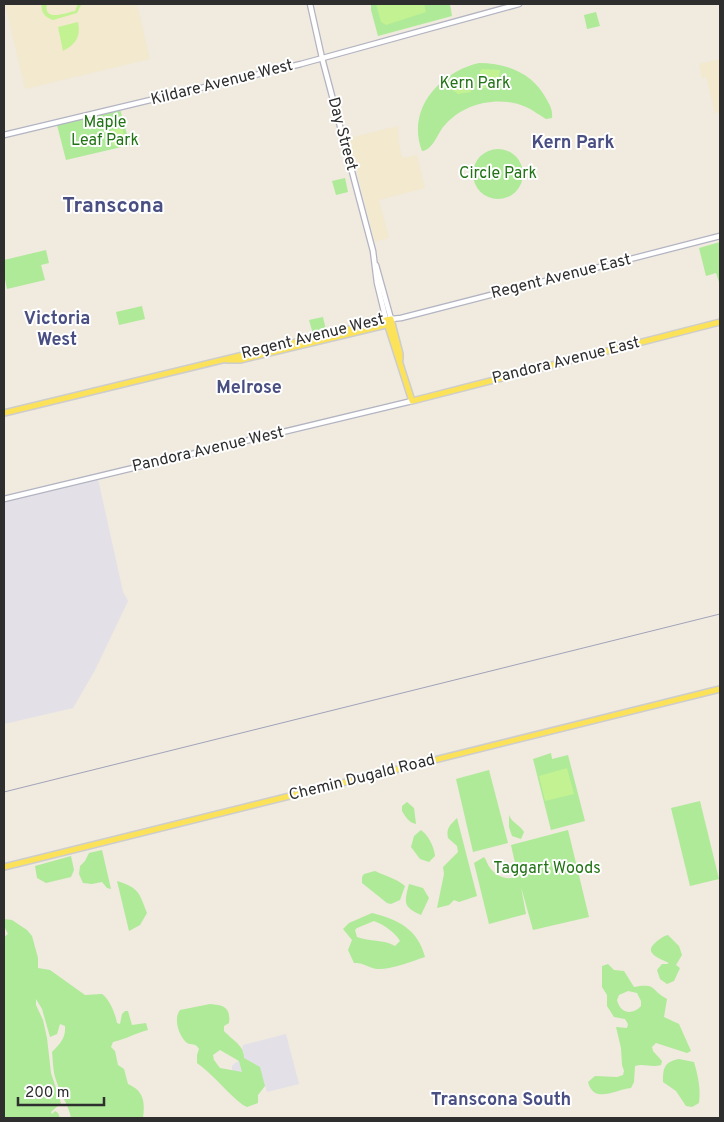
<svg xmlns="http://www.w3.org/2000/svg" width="724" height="1122" font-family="Overpass,sans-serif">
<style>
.industrial{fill:#e3e0e8}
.education{fill:#f2e9ce}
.green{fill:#aeea98;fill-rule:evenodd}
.pitch{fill:#c3f293}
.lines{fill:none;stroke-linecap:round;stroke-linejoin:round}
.minor-casing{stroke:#b3b4c2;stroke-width:7}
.major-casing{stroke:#cdcdcd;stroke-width:8}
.minor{stroke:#fff;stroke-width:4.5}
.major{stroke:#fce258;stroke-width:5}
.rail{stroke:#a1a3b9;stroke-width:1}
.labels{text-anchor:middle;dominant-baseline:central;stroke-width:4;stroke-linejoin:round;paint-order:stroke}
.street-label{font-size:16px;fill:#2e2e2e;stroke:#fff}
.park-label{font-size:16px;fill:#217315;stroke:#fff}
.neighbourhood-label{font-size:18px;font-weight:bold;fill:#494f83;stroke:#fff}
.district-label{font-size:21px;font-weight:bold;fill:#494f83;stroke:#fff}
</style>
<rect width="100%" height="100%" fill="#f0eadf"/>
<g class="industrial">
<polygon points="98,479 123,592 128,601 95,670 73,708 4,724 4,502"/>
<polygon points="286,1034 299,1084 267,1092 259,1067 247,1060 242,1072 232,1072 232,1066 235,1063 244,1058 244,1052 242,1050 243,1045"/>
</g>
<g class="education">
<polygon points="5,4 137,4 150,59 25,89"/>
<polygon points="720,59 720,112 715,113 706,77 702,78 699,64"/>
<polygon points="398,126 399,143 402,158 417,155 425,188 379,200 389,238 375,242 348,138"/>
</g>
<g class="green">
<polygon points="371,4 450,4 452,16 378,36 371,10"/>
<polygon points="596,12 600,26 587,29 584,15"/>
<path d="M479 63C507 63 533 73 547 100 550 105 553 111 552 118L546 119C539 115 533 110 526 107 499 95 463 103 444 126 437 134 433 150 422 151 406 109 440 72 479 63Z"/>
<polygon points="120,109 130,145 66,160 57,125"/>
<circle cx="498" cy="174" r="25"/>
<polygon points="345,178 348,192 336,195 332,181"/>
<polygon points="720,242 720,285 716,273 706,276 699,248"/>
<polygon points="46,250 49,263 41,265 45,280 7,289 4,274 4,260"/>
<polygon points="142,306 145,319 119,325 116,312"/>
<polygon points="323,317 326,330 313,334 309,320"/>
<polygon points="551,753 552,759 568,755 585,821 551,830 533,759"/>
<polygon points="489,770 508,843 473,852 456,779"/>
<polygon points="700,801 719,879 690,886 671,808"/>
<path d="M407 802 414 808 416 824C409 823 405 816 402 811V806Z"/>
<path d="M509 815C512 823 519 824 524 832L521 839 512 836 509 827Z"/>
<path d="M457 818 477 896 459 902 454 900 449 905 437 908 444 874 443 867 458 852 457 846 448 838C446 828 450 825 457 818Z"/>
<path d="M421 830C428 835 434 846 435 856L429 862 420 859 411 847 414 836Z"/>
<path d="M568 830 589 917 533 930 521 887 526 914 489 924 474 863 484 857C487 861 487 864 490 868 497 877 508 881 518 876L511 845Z"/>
<polygon points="102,850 111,889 107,888 102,882 92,884 83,883 79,874 80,866 85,861 89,853"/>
<polygon points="71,856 74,870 71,877 46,883 37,878 35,866"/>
<path d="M375 871C387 877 394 877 405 886L400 900 391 904 387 903 362 883V877L364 874Z"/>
<path d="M117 881C139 888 139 892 147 913L140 925 129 931Z"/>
<path d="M409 884 423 888 429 898 421 915C403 907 404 903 409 884Z"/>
<path d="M372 913C397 919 418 929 425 957 413 961 390 970 377 969 369 968 363 962 354 963L348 950 352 940 343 929 349 923ZM374 921C383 924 396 933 400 941L395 946C383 939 370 942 357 937L355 930 357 928Z"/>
<path d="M4 919 12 920 27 930 32 936 38 958V968L50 970 85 995 102 994C110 1000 115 1013 117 1023L120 1024 122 1014 125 1011H128L132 1025 146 1023 148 1030C136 1033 126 1039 113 1042L111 1047 115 1051 118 1065 124 1069 128 1084C144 1091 145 1102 143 1118H71C69 1105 60 1094 56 1080 53 1072 53 1061 52 1052 60 1044 66 1038 65 1026L60 1024 57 1034 50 1037 42 1009 36 999V1005L43 1020 47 1038 51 1073 61 1103 51 1112 52 1114 55 1111 58 1113 60 1118H4V952H5L4 937 8 934 4 926Z"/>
<path d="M668 935 679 946 682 955 676 965 680 968 674 981 667 984 660 979 657 970 662 964H667L669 963C661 959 644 954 654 944 658 940 663 936 668 935Z"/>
<path d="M608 964 614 970 624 971 634 987C657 983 650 990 667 999L664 1017 679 1024 691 1051 687 1053 656 1043 652 1047 653 1051 662 1061 661 1065C652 1068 643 1063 635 1066L634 1082 631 1088C616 1089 594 1105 588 1082L595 1076 617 1077 623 1075 624 1071 622 1065 621 1048 616 1027 627 1028 628 1024 625 1019 614 1017 607 1006V995L602 987V966ZM628 991 637 993 641 1001V1006C632 1016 620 1013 617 1000L619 995Z"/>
<path d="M210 1004C223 1005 231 1007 229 1023L224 1026V1031C231 1039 245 1046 244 1058L260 1067 265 1086 258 1095V1103L247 1107 243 1105C226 1092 213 1074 197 1063V1055L199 1049C195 1042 192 1046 187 1043 179 1036 173 1019 180 1010ZM220 1050 239 1061 242 1072 220 1068 214 1060 213 1055Z"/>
<path d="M679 1059 694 1062C698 1076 701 1089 699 1103L692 1107 686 1106 676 1091 663 1082C663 1068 664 1062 679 1059Z"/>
</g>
<g class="pitch">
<path d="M42 4H47C43 22 65 13 75 11L78 4 81 5 77 13 53 20C46 18 40 12 42 4Z"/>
<polygon points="376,4 424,4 426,12 386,25 381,22"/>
<path d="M78 22C81 37 76 44 63 51L58 27Z"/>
<path d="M482 69 500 70C499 84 494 88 481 88L480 71Z"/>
<polygon points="465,76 467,77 471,92 458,94 451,89 448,81"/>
<polygon points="122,128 126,143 113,146 109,131"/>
<polygon points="567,768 574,794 545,801 539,776"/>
</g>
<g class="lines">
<defs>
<g id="minor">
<polyline points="310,4 322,58 373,251 377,283 386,320"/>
<polyline points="4,135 301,64 519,4"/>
<polyline points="376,265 391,319 401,318 720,236"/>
<polyline points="4,499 412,401"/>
</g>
<g id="major">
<polyline points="386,320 412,401 720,322"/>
<polyline points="227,360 240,360 390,324"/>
<polyline points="4,413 391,319 400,354 400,359"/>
<polyline points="4,867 720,689"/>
</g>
</defs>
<use href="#minor" class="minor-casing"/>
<use href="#major" class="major-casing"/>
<use href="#minor" class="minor"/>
<use href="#major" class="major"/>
<polyline class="rail" points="4,792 720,614"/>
</g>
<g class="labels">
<g class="street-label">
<text transform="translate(222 83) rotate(-14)">Kildare Avenue West</text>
<text transform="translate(342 134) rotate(75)">Day Street</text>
<text transform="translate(561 277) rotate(-14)">Regent Avenue East</text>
<text transform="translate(313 337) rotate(-14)">Regent Avenue West</text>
<text transform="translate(566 361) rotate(-14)">Pandora Avenue East</text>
<text transform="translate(208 450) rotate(-13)">Pandora Avenue West</text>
<text transform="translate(362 778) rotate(-14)">Chemin Dugald Road</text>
</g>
<g class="park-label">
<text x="475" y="84">Kern Park</text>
<text x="105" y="123">Maple<tspan x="105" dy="18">Leaf Park</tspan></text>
<text x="498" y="174">Circle Park</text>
<text x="547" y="869">Taggart Woods</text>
</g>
<g class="neighbourhood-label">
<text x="573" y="143">Kern Park</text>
<text x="57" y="319">Victoria<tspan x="57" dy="21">West</tspan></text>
<text x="249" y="388">Melrose</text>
<text x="501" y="1100">Transcona South</text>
</g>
<g class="district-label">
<text x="113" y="206">Transcona</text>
</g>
</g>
<rect width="724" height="1122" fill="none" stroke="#2e2e2e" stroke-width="10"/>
<path d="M18 1097v8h86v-8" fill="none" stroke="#2e2e2e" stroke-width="2.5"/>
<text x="25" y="1097" font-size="15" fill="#2e2e2e" stroke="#ffffff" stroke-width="4" paint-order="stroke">200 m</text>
</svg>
